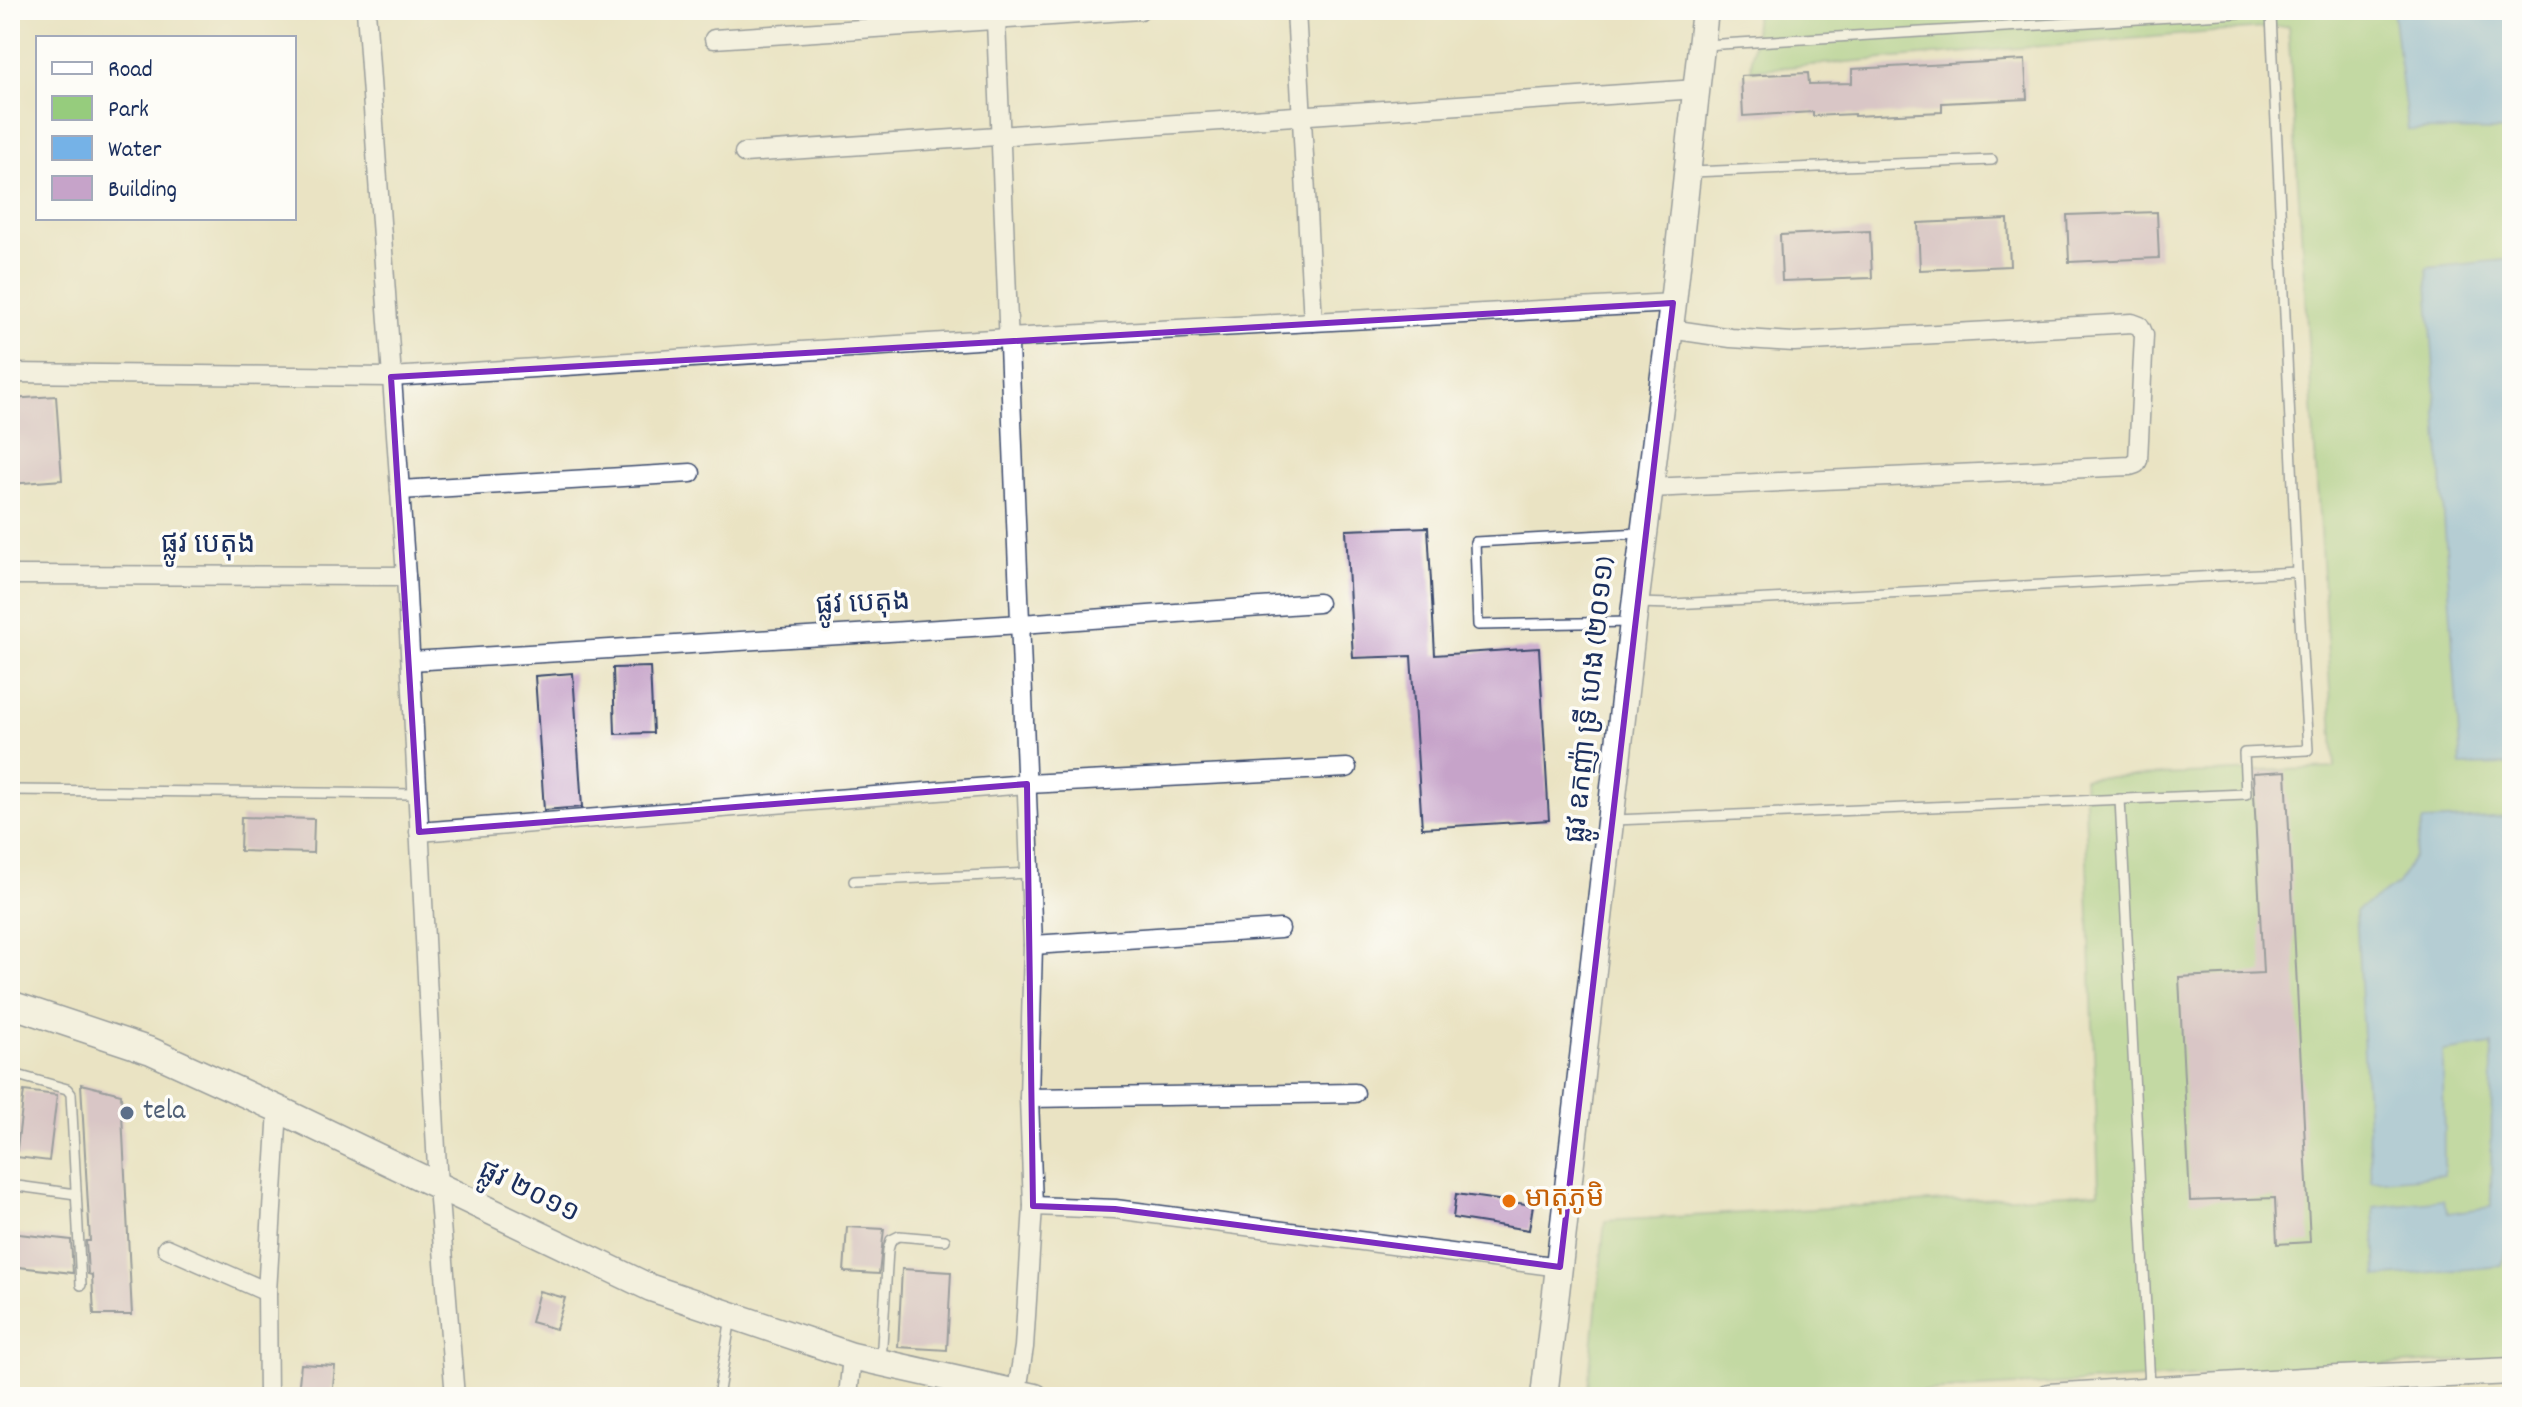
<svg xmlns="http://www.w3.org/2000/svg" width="2522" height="1407" font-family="Dekko,'Noto Sans Khmer',sans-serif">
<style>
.green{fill:#96cc7d;stroke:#587e6e;stroke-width:2}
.water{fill:#75b2e7;stroke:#4870a2;stroke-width:2}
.building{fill:#c6a3c9}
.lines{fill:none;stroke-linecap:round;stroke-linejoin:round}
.lane-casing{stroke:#3a4a6d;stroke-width:12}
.street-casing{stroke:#3a4a6d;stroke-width:21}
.secondary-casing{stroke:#3a4a6d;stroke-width:29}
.lane{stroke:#fff;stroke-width:9}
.street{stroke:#fff;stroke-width:18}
.secondary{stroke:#fff;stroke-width:26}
.marked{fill:none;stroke:#7b2cbf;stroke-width:6;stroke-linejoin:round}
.service-dot{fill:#5c6f8a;stroke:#fdfcf7;stroke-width:3}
.food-dot{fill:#e8710a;stroke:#fdfcf7;stroke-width:3}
.labels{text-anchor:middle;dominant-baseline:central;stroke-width:7;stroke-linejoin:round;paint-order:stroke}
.street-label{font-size:28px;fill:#1b2f5e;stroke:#fdfcf7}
.service-label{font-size:28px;fill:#4e5e75;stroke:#fdfcf7;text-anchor:start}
.food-label{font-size:28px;fill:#c56008;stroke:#fdfcf7;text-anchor:start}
</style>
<rect width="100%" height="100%" fill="#fdfcf7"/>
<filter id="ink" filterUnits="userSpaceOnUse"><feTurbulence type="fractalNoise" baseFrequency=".0125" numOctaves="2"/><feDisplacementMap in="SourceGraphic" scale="16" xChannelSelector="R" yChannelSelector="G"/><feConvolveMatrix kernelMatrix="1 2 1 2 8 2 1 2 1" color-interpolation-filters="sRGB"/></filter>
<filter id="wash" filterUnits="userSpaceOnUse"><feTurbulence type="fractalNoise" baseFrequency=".006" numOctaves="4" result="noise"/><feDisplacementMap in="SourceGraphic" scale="32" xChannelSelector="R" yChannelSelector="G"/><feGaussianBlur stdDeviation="1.8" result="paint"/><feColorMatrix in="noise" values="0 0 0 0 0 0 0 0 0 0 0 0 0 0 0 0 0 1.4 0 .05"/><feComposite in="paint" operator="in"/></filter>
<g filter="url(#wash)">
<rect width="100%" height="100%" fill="#eae3c3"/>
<polygon class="green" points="1756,10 2512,10 2512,1358 1823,1397 1587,1397 1605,1221 2099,1192 2084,778 2335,768 2288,26 1751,70"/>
<g class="water">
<polygon points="2393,10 2512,10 2512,131 2408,130"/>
<polygon points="2512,259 2512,765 2461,766 2427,268"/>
<polygon points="2512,817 2512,1235 2509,1236 2502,1266 2377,1277 2374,1207 2443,1200 2448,1213 2491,1207 2492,1045 2443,1052 2444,1175 2371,1181 2356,911 2398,884 2414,856 2423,821"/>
</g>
<g id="blocks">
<g class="building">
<polygon points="2025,60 2027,99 1942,103 1942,112 1854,116 1854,114 1813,116 1813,112 1743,116 1741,76 1808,73 1809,84 1852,83 1852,69"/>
<polygon points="2157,212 2159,258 2069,262 2067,215"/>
<polygon points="2008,219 2010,266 1920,270 1918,223"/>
<polygon points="1870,231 1872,278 1782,281 1780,235"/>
<polygon points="56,396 62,480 10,484 10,399"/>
<polygon points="1428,527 1435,655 1539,648 1549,820 1422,828 1411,656 1353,658 1346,530"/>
<polygon points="650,667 653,733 615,734 613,668"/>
<polygon points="573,673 582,807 544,810 535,676"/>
<polygon points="2286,771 2310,1242 2277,1244 2275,1198 2190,1201 2179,977 2263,973 2253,773"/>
<polygon points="241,817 314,819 313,853 240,851"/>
<polygon points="81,1084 121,1094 132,1315 94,1315 92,1275 88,1274 86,1241 90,1241"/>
<polygon points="24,1091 57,1095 49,1161 16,1157"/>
<polygon points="1456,1194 1533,1205 1529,1230 1453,1218"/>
<polygon points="847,1227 884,1229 879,1274 844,1272"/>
<polygon points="10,1233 71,1240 73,1273 10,1266"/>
<polygon points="902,1269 951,1272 947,1350 898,1347"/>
<polygon points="539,1291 565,1298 556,1329 531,1322"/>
<polygon points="301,1364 335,1366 332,1397 298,1394"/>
</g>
</g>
</g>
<g filter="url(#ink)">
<use href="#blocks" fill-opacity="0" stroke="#3a4a6d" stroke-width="2"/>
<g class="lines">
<defs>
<g id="lane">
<polyline points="1692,172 1992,160"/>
<polyline points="1637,603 1672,604 2297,572"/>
<polyline points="1630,622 1478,625 1475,542 1641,533"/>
<polyline points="10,790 416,794"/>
<polyline points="2120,799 2150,1387"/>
<polyline points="1615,820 2246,794 2244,753 2308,750 2297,572 2271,15 2255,12 1704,45"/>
<polyline points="854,881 1030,873"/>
<polyline points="10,1073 67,1089 71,1094 81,1285"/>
<polyline points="10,1185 76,1194"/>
<polyline points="881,1362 888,1250 891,1240 899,1236 945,1240"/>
<polyline points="718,1397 731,1317"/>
</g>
<g id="street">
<polyline points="366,10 406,576 438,1187 455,1397"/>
<polyline points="1296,10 1313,322"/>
<polyline points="996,21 1033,945 1029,1098 1033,1206 1024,1347 1016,1397"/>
<polyline points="714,39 1140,10"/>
<polyline points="744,153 1697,89"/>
<polyline points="10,373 391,377 1008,338 1673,303"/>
<polyline points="1650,488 2130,466 2136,464 2138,460 2144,335 2140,326 2132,323 1794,342 1731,338 1670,329"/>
<polyline points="400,490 691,473"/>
<polyline points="10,575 406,576"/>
<polyline points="411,661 1021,624 1318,603"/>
<polyline points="419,832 1027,784 1347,768"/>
<polyline points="1033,945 1280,929"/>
<polyline points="1029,1098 1355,1093"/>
<polyline points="1033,1206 1115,1209 1560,1267"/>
<polyline points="167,1248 267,1292"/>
<polyline points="268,1397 267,1292 278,1109"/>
<polyline points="848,1397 852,1356"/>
</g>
<g id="secondary">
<polyline points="10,1004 151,1051 278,1109 651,1288 852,1356 1035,1397"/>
<polyline points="1544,1397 1633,622 1673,303 1705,10"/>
<polyline points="2049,1397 2319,1380 2512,1371"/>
</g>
</defs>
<use href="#lane" class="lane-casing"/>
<use href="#street" class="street-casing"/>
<use href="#secondary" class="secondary-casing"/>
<use href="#lane" class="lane"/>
<use href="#street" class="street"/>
<use href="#secondary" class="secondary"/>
</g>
</g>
<path d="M0 0H2522V1407H0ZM1673 303 1560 1267 1115 1209 1033 1206 1027 784 419 832 391 377Z" fill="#eae3c3" fill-opacity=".55" fill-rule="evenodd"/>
<path class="marked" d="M1673 303 1560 1267 1115 1209 1033 1206 1027 784 419 832 391 377Z"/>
<circle class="service-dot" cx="127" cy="1113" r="8"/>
<circle class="food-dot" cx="1509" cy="1201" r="8"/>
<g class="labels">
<g class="street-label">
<text x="208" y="547">ផ្លូវ បេតុង</text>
<text transform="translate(863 606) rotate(-3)">ផ្លូវ បេតុង</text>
<text transform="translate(1593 700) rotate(-84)">ផ្លូវ ឧកញ៉ា ទ្រី ហេង (២០១១)</text>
<text transform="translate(528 1194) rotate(26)">ផ្លូវ ២០១១</text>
</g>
<g class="service-label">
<text x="143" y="1113">tela</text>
</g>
<g class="food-label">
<text x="1525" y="1201">មាតុភូមិ</text>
</g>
</g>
<rect width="2522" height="1407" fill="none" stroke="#fdfcf7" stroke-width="40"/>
<rect x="36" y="36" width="260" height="184" fill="#fdfcf7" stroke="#a3aaba" stroke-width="2"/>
<rect x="52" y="62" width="40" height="12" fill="#ffffff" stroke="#a3aaba" stroke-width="2"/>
<text x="108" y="76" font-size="24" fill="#1b2f5e">Road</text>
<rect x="52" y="96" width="40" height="24" fill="#96cc7d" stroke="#a3aaba" stroke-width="2"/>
<text x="108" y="116" font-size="24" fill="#1b2f5e">Park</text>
<rect x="52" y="136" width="40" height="24" fill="#75b2e7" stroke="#a3aaba" stroke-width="2"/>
<text x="108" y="156" font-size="24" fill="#1b2f5e">Water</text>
<rect x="52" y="176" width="40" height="24" fill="#c6a3c9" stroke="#a3aaba" stroke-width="2"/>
<text x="108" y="196" font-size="24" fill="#1b2f5e">Building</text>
</svg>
